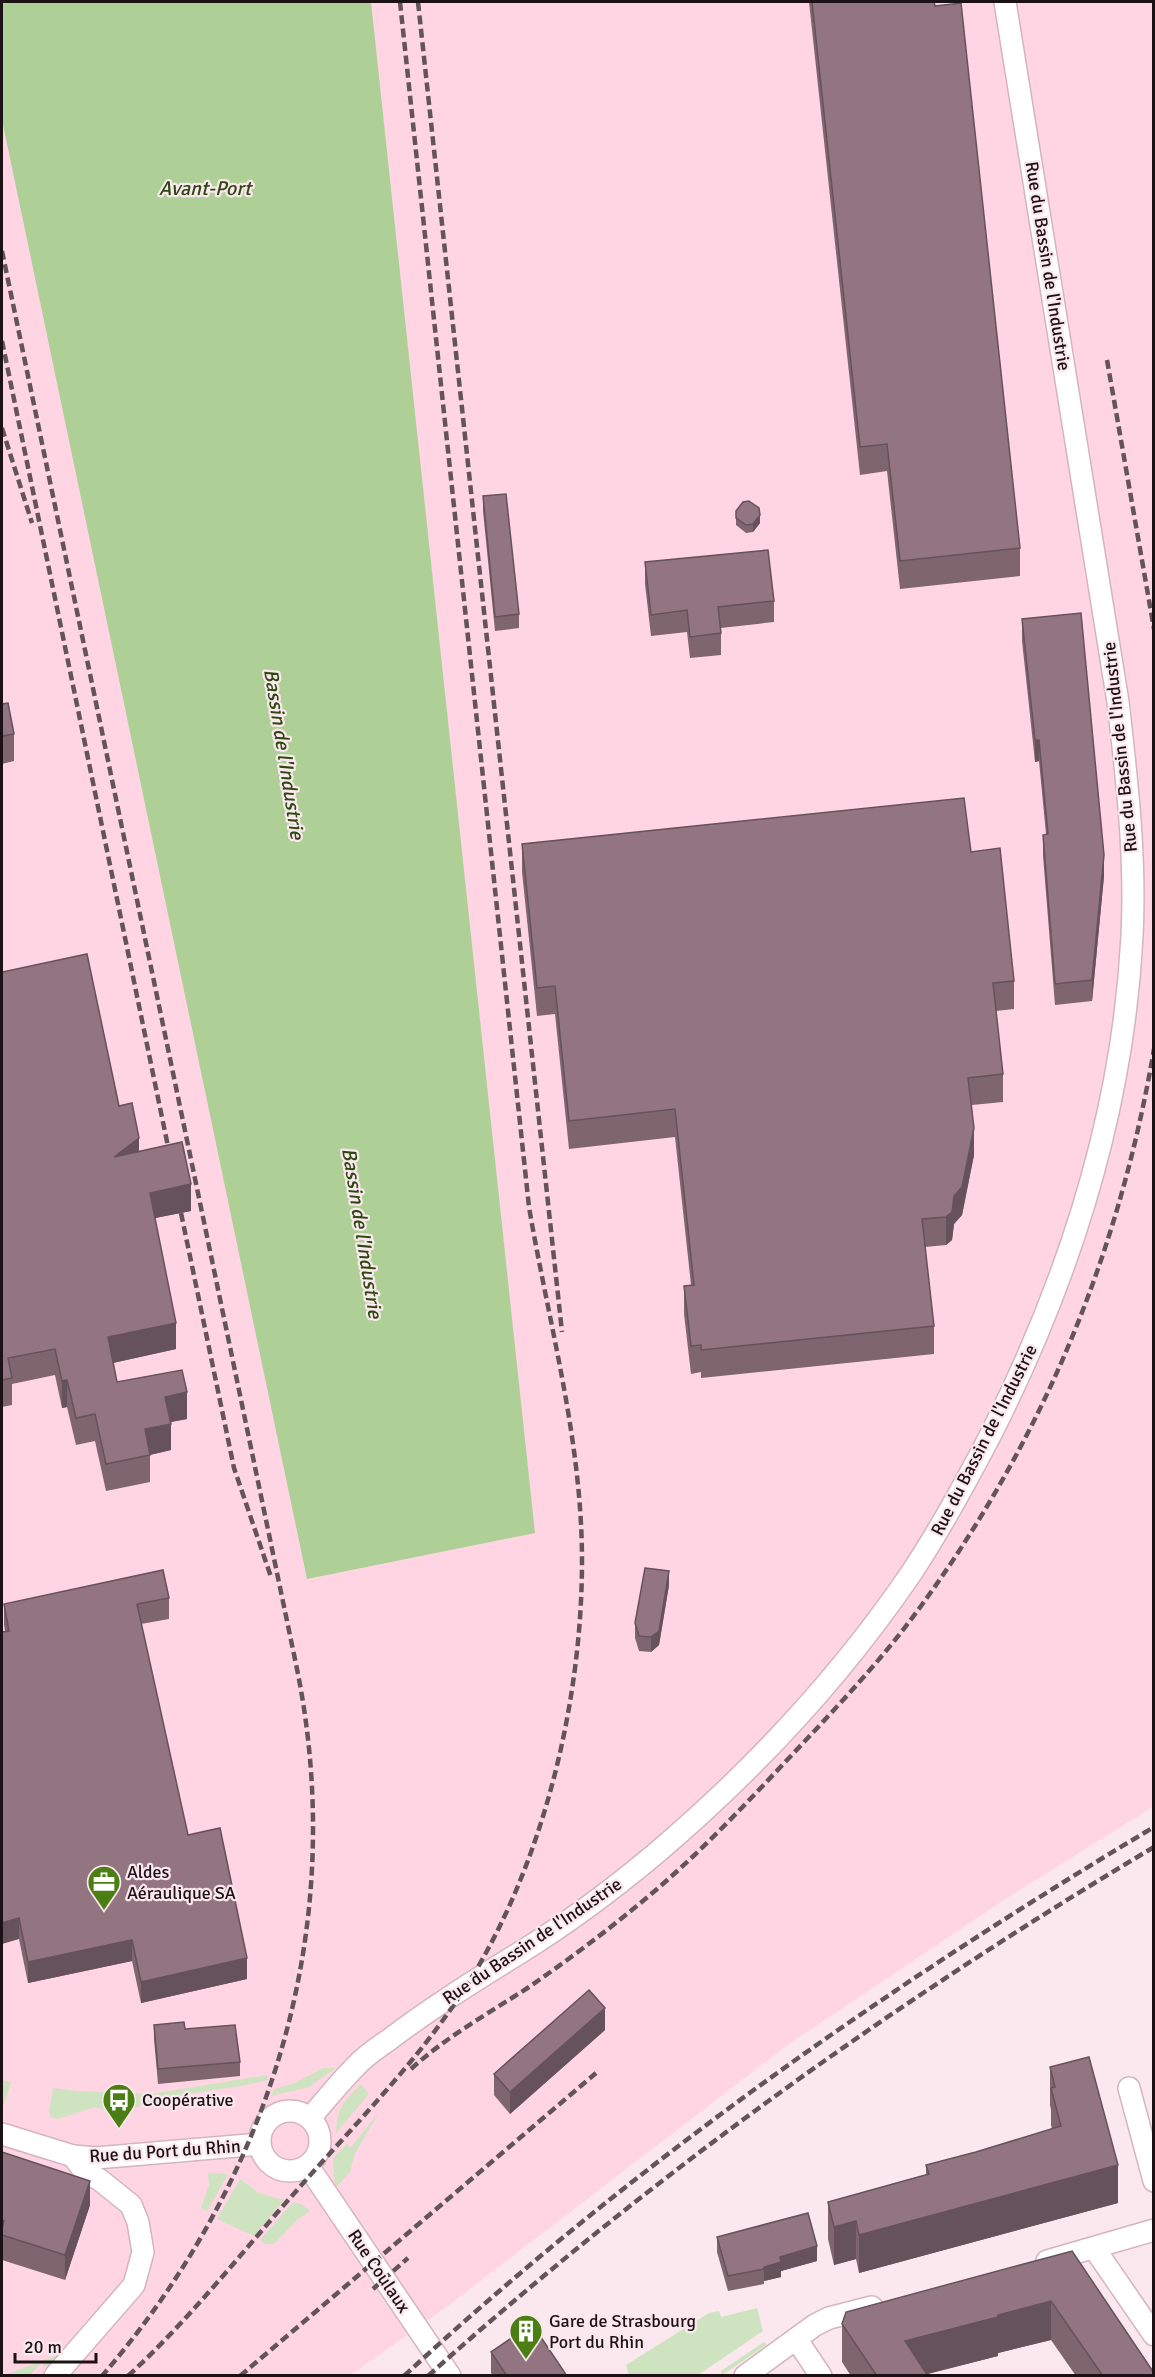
<svg xmlns="http://www.w3.org/2000/svg" width="1155" height="2377" font-family="Signika,sans-serif">
<style>
.built{fill:#ffd5e4}
.green{fill:#cee3bf}
.water{fill:#aed097}
.lines{fill:none;stroke-linecap:round;stroke-linejoin:round}
.minor-casing{stroke:#d4b4c0;stroke-width:24}
.minor{stroke:#fff;stroke-width:21}
.rail{stroke:#625459;stroke-width:4.5;stroke-dasharray:9 4.5;stroke-linecap:butt}
.wall{fill:#7e656e}
.shaded-wall{fill:#66525a}
.building{fill:#927580;stroke:#66525a;stroke-width:1.5}
.labels{text-anchor:middle;dominant-baseline:central;stroke-width:4.5;stroke-linejoin:round;paint-order:stroke}
.street-label{font-size:18px;fill:#1c1115;stroke:#fbe7ee}
.poi-label{font-size:18px;fill:#1c1115;stroke:#fbe7ee;text-anchor:start}
.water-label{font-size:20px;font-style:italic;fill:#2c4a0f;stroke:#fbe7ee}
</style>
<rect width="100%" height="100%" fill="#fbe7ee"/>
<polygon class="built" points="2,2 1153,2 1153,1807 1013,1894 789,2044 449,2305 351,2375 2,2376"/>
<g class="green">
<polygon points="323,2068 336,2068 309,2087 271,2096 274,2089 292,2084"/>
<polygon points="267,2075 268,2080 242,2086 157,2098 120,2115 95,2107 58,2119 51,2117 49,2112 53,2088 78,2091 151,2094"/>
<polygon points="2,2080 11,2082 4,2105 2,2104"/>
<path d="M361 2084 369 2094 336 2133C337 2108 343 2102 361 2084Z"/>
<polygon points="380,2111 355,2153 350,2172 335,2188 333,2158 347,2144 351,2147"/>
<polygon points="208,2173 228,2174 207,2211 201,2208 209,2185"/>
<polygon points="240,2179 259,2193 284,2200 254,2236 217,2219"/>
<polygon points="293,2202 301,2204 310,2211 297,2220 274,2244 265,2244 260,2240"/>
<polygon points="757,2308 763,2331 698,2375 629,2375 626,2365 709,2313 719,2311 721,2317"/>
<polygon points="764,2342 767,2345 722,2375 721,2371"/>
<polygon points="63,2353 49,2369 41,2363 30,2375 2,2376"/>
</g>
<polygon class="water" points="2,2 371,2 535,1533 307,1579 2,120"/>
<g class="lines">
<defs>
<g id="minor">
<polyline points="1129,2088 1154,2181"/>
<circle cx="290" cy="2141" r="30"/>
<path d="M310 2118C325 2101 340 2082 356 2066 366 2055 379 2047 390 2039 432 2007 476 1980 521 1952 568 1923 612 1890 654 1855 752 1772 840 1678 912 1572 941 1528 966 1482 990 1436 1069 1280 1123 1112 1132 936 1136 857 1127 780 1118 702L1005 2"/>
<polyline points="2,2134 73,2156 96,2158 260,2144"/>
<polyline points="308,2166 450,2376"/>
<polyline points="1094,2248 1154,2335"/>
<polyline points="1047,2261 1154,2230"/>
<polyline points="797,2340 821,2376"/>
<polyline points="55,2376 134,2285 143,2252 138,2222 131,2205 100,2180 84,2171 73,2156"/>
<polyline points="745,2376 815,2325 829,2318 872,2307"/>
</g>
</defs>
<use href="#minor" class="minor-casing"/>
<use href="#minor" class="minor"/>
<g class="rail">
<polyline points="418,2 562,1332"/>
<path d="M2 251 297 1669C349 1926 272 2179 102 2376"/>
<polyline points="2,341 171,1161"/>
<polyline points="1107,360 1154,629"/>
<polyline points="2,428 32,523"/>
<polyline points="181,1213 234,1468 271,1577"/>
<path d="M411 2069C446 2037 489 2013 529 1987 568 1960 607 1931 644 1900 696 1857 742 1808 788 1759 835 1709 882 1660 921 1606 1044 1437 1119 1254 1154 1049"/>
<polyline points="373,2289 408,2258"/>
<path d="M128 2376C191 2318 241 2253 298 2189 355 2124 420 2059 467 1985 543 1865 582 1703 582 1561 582 1440 549 1325 529 1207L400 2"/>
<polyline points="240,2376 596,2073"/>
<path d="M404 2376C632 2165 888 1986 1154 1827"/>
<path d="M428 2376C652 2175 896 2001 1154 1847"/>
</g>
</g>
<g class="wall">
<polygon points="809,2 934,2 1020,548 1020,576 900,589 887,471 860,475"/>
<polygon points="483,496 519,614 519,628 495,631 483,511"/>
<polygon points="736,511 760,523 753,532 746,533 736,525"/>
<polygon points="645,562 774,601 774,622 721,628 721,655 690,658 687,632 651,636 645,584"/>
<polygon points="1022,619 1104,876 1092,1001 1055,1005 1043,856 1043,835 1046,834 1039,761 1035,762 1022,641"/>
<polygon points="2,704 14,734 14,761 2,764"/>
<polygon points="522,844 971,852 1014,981 1014,1009 996,1011 1003,1074 1003,1102 972,1105 974,1155 962,1215 954,1224 952,1240 946,1245 925,1247 934,1326 934,1354 701,1378 701,1372 691,1374 684,1314 684,1286 691,1285 675,1137 569,1149 555,1014 537,1016 522,872"/>
<polygon points="2,972 119,1106 139,1152 191,1211 155,1218 176,1349 113,1363 117,1382 187,1419 171,1422 171,1450 150,1455 150,1482 106,1491 95,1441 76,1445 67,1407 62,1408 55,1375 12,1384 12,1405 2,1407"/>
<polygon points="669,1585 659,1645 651,1652 639,1651 635,1638 635,1623"/>
<polygon points="169,1598 169,1619 141,1624 188,1835 247,1979 141,2003 132,1961 28,1983 19,1939 5,1631 4,1625 4,1604"/>
<polygon points="154,2025 185,2029 240,2062 240,2076 158,2084 154,2039"/>
<polygon points="605,2030 510,2114 494,2095 494,2074"/>
<polygon points="1050,2067 1118,2203 859,2273 856,2259 834,2265 828,2239 828,2202 926,2175 926,2165 976,2152 1052,2129 1051,2125 1051,2110 1050,2105"/>
<polygon points="2,2152 90,2205 65,2280 2,2260"/>
<polygon points="717,2237 817,2261 781,2271 781,2277 764,2281 764,2284 728,2291 717,2252"/>
<polygon points="1072,2251 1154,2376 1076,2376 1051,2340 998,2353 998,2356 926,2374 928,2376 851,2376 842,2362 842,2324"/>
<polygon points="491,2352 567,2376 493,2376 491,2373"/>
</g>
<g class="shaded-wall">
<polygon points="760,515 760,523 753,532 753,524"/>
<polygon points="1035,740 1039,740 1039,761 1035,762"/>
<polygon points="1104,855 1104,876 1092,1001 1092,980"/>
<polygon points="974,1128 974,1155 962,1215 954,1224 952,1240 946,1245 946,1217 954,1196"/>
<polygon points="139,1138 139,1165 114,1157"/>
<polygon points="191,1184 191,1211 150,1219 150,1193"/>
<polygon points="176,1323 176,1349 108,1364 108,1337"/>
<polygon points="67,1380 67,1407 62,1408 62,1381"/>
<polygon points="187,1392 187,1419 165,1423 165,1397"/>
<polygon points="171,1424 171,1450 145,1456 145,1429"/>
<polygon points="669,1571 669,1585 659,1645 651,1652 651,1637"/>
<polygon points="19,1918 19,1939 2,1944 2,1923"/>
<polygon points="132,1940 132,1961 28,1983 28,1962"/>
<polygon points="247,1958 247,1979 141,2003 141,1982"/>
<polygon points="605,2008 605,2030 510,2114 510,2092"/>
<polygon points="1118,2165 1118,2203 859,2273 859,2235"/>
<polygon points="90,2181 90,2205 65,2280 65,2255"/>
<polygon points="856,2221 856,2259 834,2265 834,2227"/>
<polygon points="817,2246 817,2261 781,2271 781,2277 764,2281 764,2267 780,2257"/>
<polygon points="1051,2301 1051,2340 998,2353 998,2356 920,2376 905,2341"/>
</g>
<g class="building">
<polygon points="812,2 934,2 935,6 961,3 1020,548 900,561 887,444 860,447"/>
<polygon points="506,494 519,614 495,617 483,496"/>
<polygon points="749,501 759,508 760,515 753,524 746,525 736,518 736,511 743,502"/>
<polygon points="768,550 774,601 718,607 721,633 690,637 687,610 651,615 645,562"/>
<polygon points="1081,613 1104,855 1092,980 1055,984 1043,835 1048,834 1039,740 1035,740 1022,619"/>
<polygon points="8,703 14,734 2,736 2,704"/>
<polygon points="964,798 971,852 1000,848 1014,981 993,983 1003,1074 968,1078 974,1128 962,1187 954,1196 952,1212 946,1217 922,1219 934,1326 701,1350 701,1345 691,1346 684,1286 694,1285 675,1109 569,1121 555,986 537,988 522,844"/>
<polygon points="87,954 119,1106 132,1103 139,1138 114,1157 182,1142 191,1184 150,1193 176,1323 108,1337 117,1382 182,1370 187,1392 165,1397 171,1424 145,1429 150,1455 106,1464 95,1414 76,1418 67,1380 62,1381 55,1349 8,1358 12,1378 2,1380 2,972"/>
<polygon points="645,1568 669,1571 659,1631 651,1637 639,1636 635,1623"/>
<polygon points="163,1570 169,1598 137,1604 188,1835 220,1828 247,1958 141,1982 132,1940 28,1962 19,1918 2,1923 2,1632 9,1631 4,1604"/>
<polygon points="589,1990 605,2008 510,2092 494,2074"/>
<polygon points="184,2022 185,2029 235,2025 240,2062 158,2069 154,2025"/>
<polygon points="1089,2057 1118,2165 859,2235 856,2221 834,2227 828,2202 929,2174 926,2165 976,2152 1061,2126 1051,2088 1055,2087 1050,2067"/>
<polygon points="2,2152 90,2181 65,2255 2,2235 2,2229 4,2221 2,2220"/>
<polygon points="808,2213 817,2246 780,2257 781,2262 764,2267 764,2269 728,2276 717,2237"/>
<polygon points="1072,2251 1154,2373 1154,2376 1103,2376 1051,2301 998,2315 998,2317 905,2341 928,2376 877,2376 842,2324 846,2312"/>
<polygon points="532,2324 567,2376 507,2376 491,2352"/>
</g>
<defs>
<symbol id="office-pin" viewBox="-11 -11 22 30"><path d="M0 17L-7.5 6A9.5 9.5 0 1 1 7.5 6Z" fill="#4b7f13" stroke="#fbe7ee"/><path d="M-6-3h4V-5.5h4V-3h4V5H-6ZM-1-4.5V-3h2v-1.5ZM-6 0V1H6V0Z" fill="#fff"/></symbol>
<symbol id="bus-pin" viewBox="-11 -11 22 30"><path d="M0 17L-7.5 6A9.5 9.5 0 1 1 7.5 6Z" fill="#4b7f13" stroke="#fbe7ee"/><path d="M-5-6H5V4H4V6H2V4H-2V6H-4V4H-5ZM-3.5-4V0h7V-4ZM-3.5 1.2v1.5H-2V1.2ZM2 1.2v1.5H3.5V1.2Z" fill="#fff"/></symbol>
<symbol id="building-pin" viewBox="-11 -11 22 30"><path d="M0 17L-7.5 6A9.5 9.5 0 1 1 7.5 6Z" fill="#4b7f13" stroke="#fbe7ee"/><path d="M-4-6H4V6H1V3H-1V6H-4ZM-2.5-4.3h1.7v1.8h-1.7ZM.8-4.3h1.7v1.8H.8ZM-2.5-1h1.7V.8h-1.7ZM.8-1h1.7V.8H.8Z" fill="#fff"/></symbol>
</defs>
<g fill-rule="evenodd">
<use href="#office-pin" x="85" y="1863" width="38" height="52"/>
<use href="#bus-pin" x="100" y="2081" width="38" height="52"/>
<use href="#building-pin" x="507" y="2312" width="38" height="52"/>
</g>
<g class="labels">
<g class="street-label">
<text transform="translate(1048 266) rotate(81)">Rue du Bassin de l'Industrie</text>
<text transform="translate(1120 747) rotate(-96)">Rue du Bassin de l'Industrie</text>
<text transform="translate(984 1440) rotate(-63)">Rue du Bassin de l'Industrie</text>
<text transform="translate(532 1941) rotate(-34)">Rue du Bassin de l'Industrie</text>
<text transform="translate(165 2151) rotate(-4)">Rue du Port du Rhin</text>
<text transform="translate(379 2271) rotate(56)">Rue Coulaux</text>
</g>
<g class="poi-label">
<text x="127" y="1872">Aldes<tspan x="127" dy="21">Aéraulique SA</tspan></text>
<text x="142" y="2100">Coopérative</text>
<text x="549" y="2321">Gare de Strasbourg<tspan x="549" dy="21">Port du Rhin</tspan></text>
</g>
<g class="water-label">
<text x="205" y="188">Avant-Port</text>
<text transform="translate(284 754) rotate(81)">Bassin de l'Industrie</text>
<text transform="translate(362 1233) rotate(81)">Bassin de l'Industrie</text>
</g>
</g>
<rect width="1155" height="2377" fill="none" stroke="#1c1115" stroke-width="6"/>
<path d="M15 2353v9h81v-9" fill="none" stroke="#1c1115" stroke-width="3"/>
<text x="24" y="2353" font-size="18" fill="#1c1115" stroke="#fbe7ee" stroke-width="4.5" paint-order="stroke">20 m</text>
</svg>
